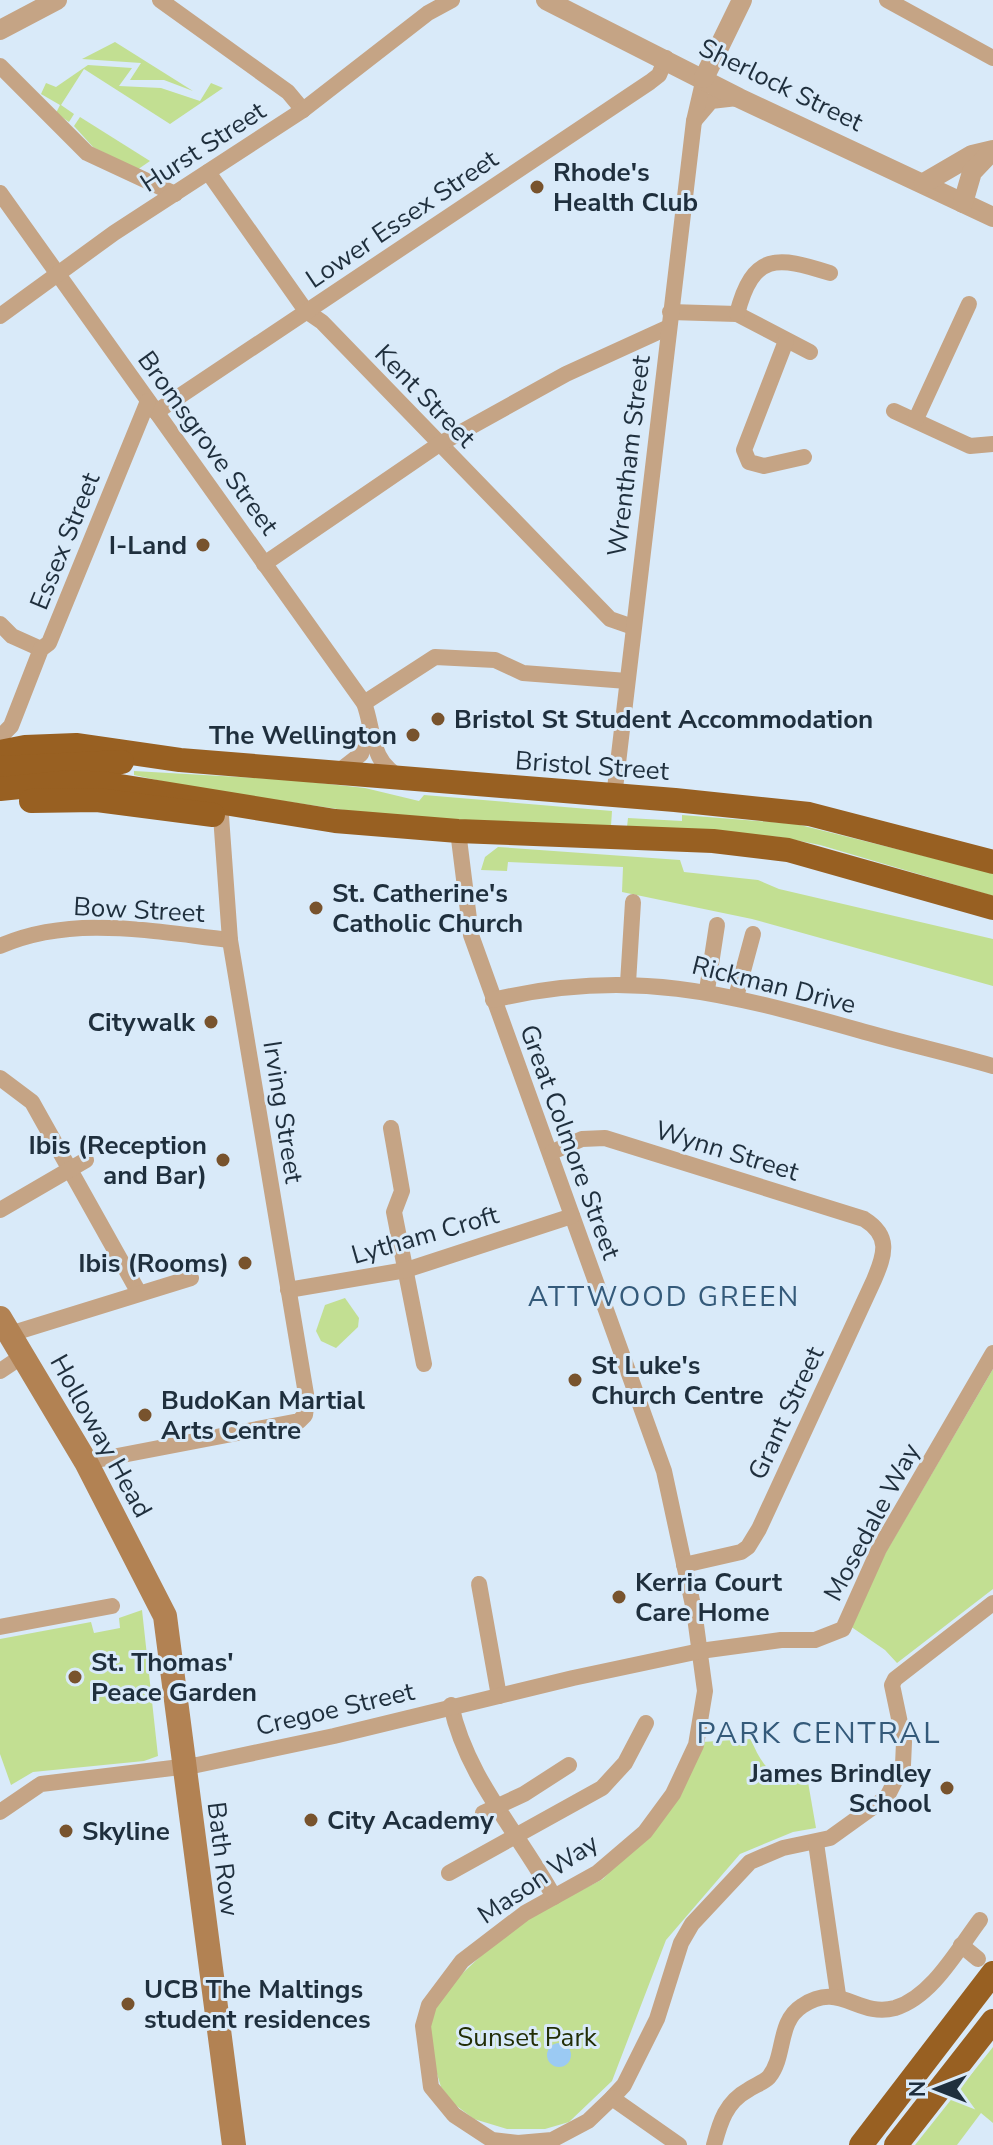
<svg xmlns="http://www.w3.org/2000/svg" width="993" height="2145" font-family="'Nunito Sans',sans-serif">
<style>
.green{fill:#c2df92}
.water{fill:#9bcaf3}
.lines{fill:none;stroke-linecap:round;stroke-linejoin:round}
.minor{stroke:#c5a485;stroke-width:16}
.tertiary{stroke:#c5a485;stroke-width:20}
.secondary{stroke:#b28253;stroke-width:24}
.trunk{stroke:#986022;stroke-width:24}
.poi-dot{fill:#78532d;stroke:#d9eaf9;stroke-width:3}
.labels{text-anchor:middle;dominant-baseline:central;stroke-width:6;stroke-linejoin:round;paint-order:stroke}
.street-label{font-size:26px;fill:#1f2f3d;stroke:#d9eaf9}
.poi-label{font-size:26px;font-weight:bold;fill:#1f2f3d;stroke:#d9eaf9;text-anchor:start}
.park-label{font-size:26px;fill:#222e06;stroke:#d9eaf9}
.neighbourhood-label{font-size:28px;letter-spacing:2px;fill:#345a7a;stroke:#d9eaf9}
.quarter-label{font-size:30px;letter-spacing:2px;fill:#345a7a;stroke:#d9eaf9}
</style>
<rect width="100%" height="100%" fill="#d9eaf9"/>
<g class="green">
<polygon points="115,42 193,91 164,80 130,80 141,63 82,59"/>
<polygon points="88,65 132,68 119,86 161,88 200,101 211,83 223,88 170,124 84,69 61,105 74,114 69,122 56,113 60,105 41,94 46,83 56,87"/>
<polygon points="80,117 150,161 137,170 93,147 74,126"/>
<polygon points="134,771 292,780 365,788 419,801 424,795 612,811 611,826 392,817 188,787 134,775"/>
<polygon points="682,815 796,824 993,873 993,896 820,845 780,837 627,827 628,818 682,821"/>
<polygon points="498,847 680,860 684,872 758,880 779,889 993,939 993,986 752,919 622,892 623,867 508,862 507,871 481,870 485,857"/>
<polygon points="345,1298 359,1318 358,1327 336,1348 321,1341 316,1331 325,1305"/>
<polygon points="993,1369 993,1589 897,1663 885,1650 850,1626 886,1552"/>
<polygon points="142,1610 158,1756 144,1761 33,1772 11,1785 0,1754 0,1639 91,1622 94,1633 120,1628 119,1618"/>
<path d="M751 1739C762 1768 776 1783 808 1782L816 1828 793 1832 740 1854 666 1940 612 2081 569 2122 545 2129H507L474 2119 454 2104 441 2087 430 2051V2028L436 2005 450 1985 483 1954 533 1915 603 1879 679 1796 702 1742Z"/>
<polygon points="993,2047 993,2123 981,2113 957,2145 915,2145"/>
</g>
<circle class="water" cx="559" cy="2055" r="12"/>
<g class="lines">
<g class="minor">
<polyline points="160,0 288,92 303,110"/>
<polyline points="887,0 993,58"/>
<polyline points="0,66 87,153 175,194"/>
<polyline points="694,121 711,101 737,98"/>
<polyline points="208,172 306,311 322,322 610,619 633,627"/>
<path d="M0 193 364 703C374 729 370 762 399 776"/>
<polyline points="670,312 737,314 810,352"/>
<path d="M737 314C753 252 777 256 830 273"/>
<polyline points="0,316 114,233 303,110 428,13 452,0"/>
<polyline points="786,341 744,450 749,462 764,466 804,457"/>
<polyline points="894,411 970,446 993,444"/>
<polyline points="156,412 650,82 659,75 666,58"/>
<polyline points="916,419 969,304"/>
<polyline points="264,564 438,445 566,374 669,327"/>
<polyline points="0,624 12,636 41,649"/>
<polyline points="364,703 435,657 495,660 523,673 627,681"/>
<polyline points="0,737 11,726 41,649 49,643 148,401"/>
<polyline points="338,772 361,754 369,727"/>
<polyline points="614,797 694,121 704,78"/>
<polyline points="458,831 471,935 664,1471 694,1610 705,1691 696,1745 673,1794 645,1832 597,1873 525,1913 462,1961 429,2005 423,2026 431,2087 454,2115 492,2140 518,2143 552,2140 588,2121 612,2098 624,2085 657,2019 681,1943 692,1924 750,1862 783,1848 830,1838 887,1797 903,1765 904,1742 892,1685 895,1679 993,1603"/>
<path d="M0 946C72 914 155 932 230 940"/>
<polyline points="628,983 633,902"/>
<polyline points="707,990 717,925"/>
<polyline points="736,997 753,934"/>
<path d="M493 1000C630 967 726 993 858 1030 903 1043 948 1053 993 1066"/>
<polyline points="0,1078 32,1102 139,1293"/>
<polyline points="391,1128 402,1191 394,1212 424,1364"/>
<path d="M552 1152 582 1139 605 1138 864 1219C891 1236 885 1254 874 1280L759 1529 748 1547 741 1552 684 1565"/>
<polyline points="0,1210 86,1160"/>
<polyline points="288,1290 406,1270 572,1216"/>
<polyline points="10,1334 191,1278"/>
<polyline points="0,1371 24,1355"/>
<polyline points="86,1462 299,1421 305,1415 307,1400 230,940 221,816"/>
<polyline points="479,1584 499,1696"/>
<polyline points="0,1627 112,1606"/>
<path d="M451 1705C466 1777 519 1833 554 1897"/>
<polyline points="0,1812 41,1784 197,1765 334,1736 573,1678 700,1651 781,1640 815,1640 843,1629 879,1549 993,1353"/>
<polyline points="483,1813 524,1794 569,1765"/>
<polyline points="816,1843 838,1995"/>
<polyline points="449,1873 602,1788 625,1763 646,1723"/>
<polyline points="961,1945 978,1959"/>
<polyline points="612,2098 679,2145"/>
<path d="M714 2145C720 2122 726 2102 748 2090 755 2085 763 2083 769 2077 786 2056 777 2022 802 2006 840 1980 857 2018 895 2008 932 1997 958 1949 980 1920"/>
</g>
<g class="tertiary">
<polyline points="546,0 739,98 993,217"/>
<polyline points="0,30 57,0"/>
<polyline points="704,78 742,0"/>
<polyline points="924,183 972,155 993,150"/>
<polyline points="963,203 972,172 991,152"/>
</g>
<polyline class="secondary" points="0,1318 86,1462 165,1616 234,2145"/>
<g class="trunk">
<polyline points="0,752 25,747 76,745 180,760 675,800 809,814 993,862"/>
<polyline points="0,768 122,762"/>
<polyline points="0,789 70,782 108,784 335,821 458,831 713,841 788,850 993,908"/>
<polyline points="31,801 97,800 213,815"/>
<polyline points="861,2145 993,1973"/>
<polyline points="896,2145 993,2021"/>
</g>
</g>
<g class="poi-dot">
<circle cx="537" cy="187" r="8"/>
<circle cx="203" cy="545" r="8"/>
<circle cx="438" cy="719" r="8"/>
<circle cx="413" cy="735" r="8"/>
<circle cx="316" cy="908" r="8"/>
<circle cx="211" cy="1022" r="8"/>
<circle cx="223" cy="1160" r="8"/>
<circle cx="245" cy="1263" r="8"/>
<circle cx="575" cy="1380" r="8"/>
<circle cx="145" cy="1415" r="8"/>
<circle cx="619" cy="1597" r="8"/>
<circle cx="75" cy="1677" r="8"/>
<circle cx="947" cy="1788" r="8"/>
<circle cx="311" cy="1820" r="8"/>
<circle cx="66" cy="1831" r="8"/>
<circle cx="128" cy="2004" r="8"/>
</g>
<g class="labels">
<g class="street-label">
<text transform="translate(781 85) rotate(26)">Sherlock Street</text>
<text transform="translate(203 147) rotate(-33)">Hurst Street</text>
<text transform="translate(402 219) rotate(-34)">Lower Essex Street</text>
<text transform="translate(425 396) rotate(46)">Kent Street</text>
<text transform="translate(208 443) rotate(54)">Bromsgrove Street</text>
<text transform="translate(629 456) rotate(-83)">Wrentham Street</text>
<text transform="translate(65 541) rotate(-68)">Essex Street</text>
<text transform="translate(592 766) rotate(4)">Bristol Street</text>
<text transform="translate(139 910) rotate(3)">Bow Street</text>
<text transform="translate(774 985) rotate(14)">Rickman Drive</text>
<text transform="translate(283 1112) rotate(81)">Irving Street</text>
<text transform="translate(570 1142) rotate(70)">Great Colmore Street</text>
<text transform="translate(727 1151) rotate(17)">Wynn Street</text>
<text transform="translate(425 1235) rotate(-16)">Lytham Croft</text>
<text transform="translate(786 1413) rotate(-65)">Grant Street</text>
<text transform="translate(101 1436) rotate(61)">Holloway Head</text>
<text transform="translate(872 1522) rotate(-62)">Mosedale Way</text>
<text transform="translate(335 1709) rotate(-13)">Cregoe Street</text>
<text transform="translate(223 1859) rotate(83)">Bath Row</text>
<text transform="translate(538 1879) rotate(-34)">Mason Way</text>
</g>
<g class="poi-label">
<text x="553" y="172">Rhode's<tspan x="553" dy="30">Health Club</tspan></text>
<text x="187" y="545" text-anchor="end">I-Land</text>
<text x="454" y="719">Bristol St Student Accommodation</text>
<text x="397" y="735" text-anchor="end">The Wellington</text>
<text x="332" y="893">St. Catherine's<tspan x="332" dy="30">Catholic Church</tspan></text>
<text x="195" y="1022" text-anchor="end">Citywalk</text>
<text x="207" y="1145" text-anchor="end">Ibis (Reception<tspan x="207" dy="30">and Bar)</tspan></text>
<text x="229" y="1263" text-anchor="end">Ibis (Rooms)</text>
<text x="591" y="1365">St Luke's<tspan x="591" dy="30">Church Centre</tspan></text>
<text x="161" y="1400">BudoKan Martial<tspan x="161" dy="30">Arts Centre</tspan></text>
<text x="635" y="1582">Kerria Court<tspan x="635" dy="30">Care Home</tspan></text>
<text x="91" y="1662">St. Thomas'<tspan x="91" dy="30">Peace Garden</tspan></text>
<text x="931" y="1773" text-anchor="end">James Brindley<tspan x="931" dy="30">School</tspan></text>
<text x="327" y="1820">City Academy</text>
<text x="82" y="1831">Skyline</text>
<text x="144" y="1989">UCB The Maltings<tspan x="144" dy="30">student residences</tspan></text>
</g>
<g class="park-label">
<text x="527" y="2037">Sunset Park</text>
</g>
<g class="neighbourhood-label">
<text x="664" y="1297">ATTWOOD GREEN</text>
</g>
<g class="quarter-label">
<text x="819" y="1733">PARK CENTRAL</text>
</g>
</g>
<g transform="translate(937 2089) rotate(270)" stroke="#d9eaf9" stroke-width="6" paint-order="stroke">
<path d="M0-6L14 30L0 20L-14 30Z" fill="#1f2f3d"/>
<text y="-12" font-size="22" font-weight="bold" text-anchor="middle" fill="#1f2f3d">N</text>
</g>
</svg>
